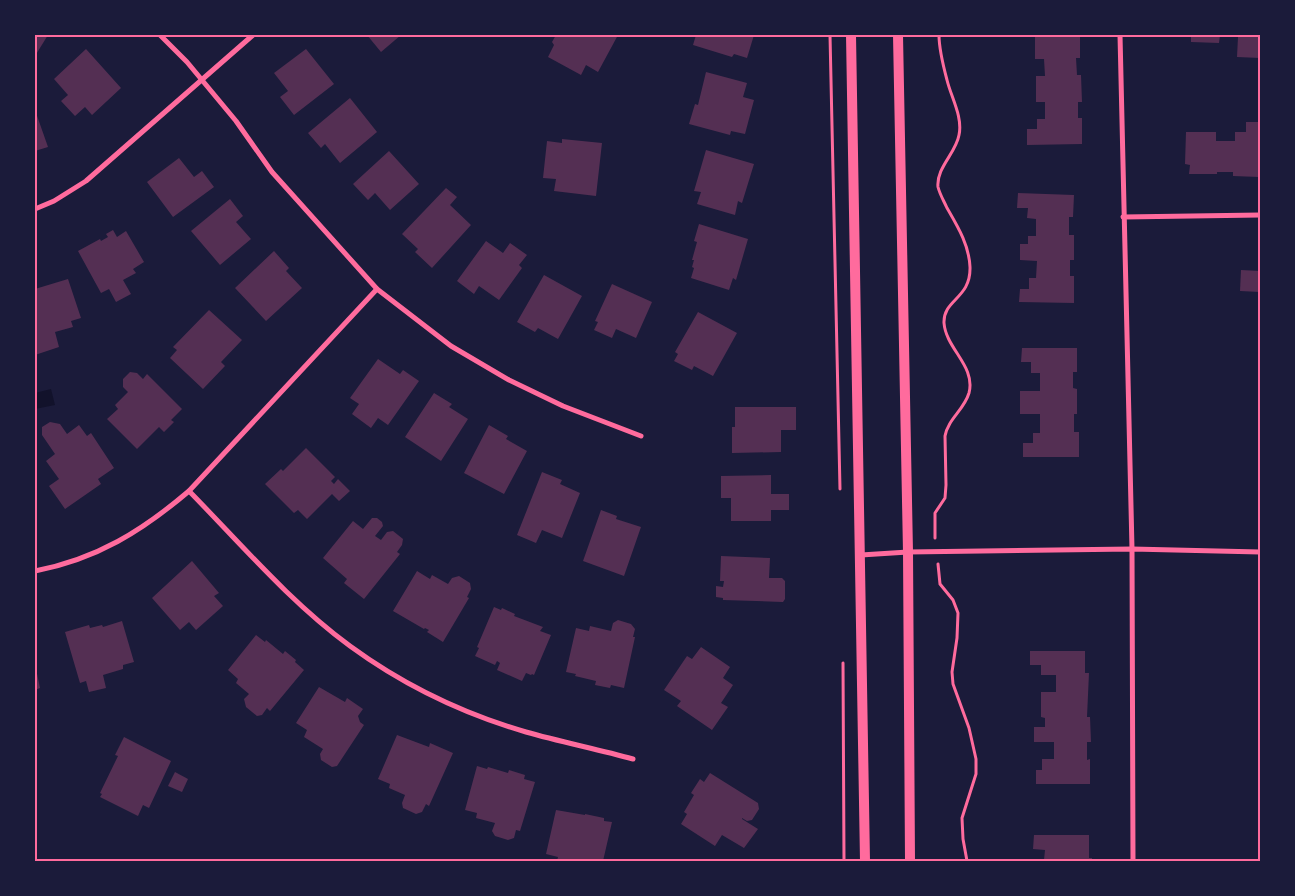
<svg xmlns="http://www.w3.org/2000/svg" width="1295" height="896" font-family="'Asap Condensed',sans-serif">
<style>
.water{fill:#12122b}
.building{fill:#542f53}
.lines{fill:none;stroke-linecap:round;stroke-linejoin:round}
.path{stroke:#ff6b9d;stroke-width:3}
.minor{stroke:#ff6b9d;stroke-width:5}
.secondary{stroke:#ff6b9d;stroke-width:10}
.neatline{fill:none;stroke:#ff6b9d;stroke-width:2}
</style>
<rect width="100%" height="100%" fill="#1b1b3a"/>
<polygon class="water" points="51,389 55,405 35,409 35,393"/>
<g class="building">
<polygon points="35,35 48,35 35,56"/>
<polygon points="367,35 401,35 381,52"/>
<polygon points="556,35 618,35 598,72 586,65 581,75 548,57 554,45 552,42"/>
<polygon points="696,35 754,35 747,58 734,54 732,57 693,45"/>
<polygon points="1035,35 1080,35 1080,58 1076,58 1077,75 1081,75 1082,102 1078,102 1078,118 1082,118 1082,144 1027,145 1027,129 1037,129 1037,119 1045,119 1045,102 1036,102 1036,76 1045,76 1044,59 1035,59"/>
<polygon points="1191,35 1220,35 1219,43 1191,42"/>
<polygon points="1220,35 1260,35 1260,58 1237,57 1238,37 1220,37"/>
<polygon points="86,49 121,88 92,115 85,107 75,116 61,101 68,95 54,79"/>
<polygon points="306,49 334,84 294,115 280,97 288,91 274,73"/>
<polygon points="706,72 747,83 743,97 754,100 745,134 731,131 730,135 689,124 695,104 698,105"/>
<polygon points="350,98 377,132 340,163 325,144 321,148 308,133"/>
<polygon points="35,110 48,147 35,151"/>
<polygon points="1246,122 1260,122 1259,177 1233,176 1233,172 1217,172 1217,174 1189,174 1190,165 1185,164 1186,132 1216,132 1216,141 1235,141 1235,132 1246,132"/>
<polygon points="562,139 602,143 596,196 554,191 556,179 543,178 547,141 562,143"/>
<polygon points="706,150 754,164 742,203 738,201 735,215 697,204 701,192 694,191"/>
<polygon points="389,151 419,184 390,210 375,193 368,200 353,184"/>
<polygon points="179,158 194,177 202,171 214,187 173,217 147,182"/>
<polygon points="446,188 457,197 450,205 471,225 432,268 415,252 418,249 402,234"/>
<polygon points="1018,193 1074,195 1073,217 1069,217 1069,235 1074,235 1074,260 1070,260 1070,276 1074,276 1074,303 1019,302 1020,289 1029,289 1029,278 1036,278 1037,261 1020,260 1020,244 1028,244 1028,236 1036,236 1036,219 1027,218 1028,208 1017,208"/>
<polygon points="230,199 243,216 236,222 251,239 220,265 191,231"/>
<polygon points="699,224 748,239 736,280 733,278 729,290 691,278 694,268 692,267 694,260 692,260 697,242 694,241"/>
<polygon points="113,230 117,237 126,231 144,262 133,269 136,273 123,280 131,294 116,302 109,289 101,293 78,251 100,239 101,241 108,237 106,234"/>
<polygon points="486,241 503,253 510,243 527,255 519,265 522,268 499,300 479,286 474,294 457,281"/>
<polygon points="274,251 289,268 286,271 302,288 266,321 235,288"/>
<polygon points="1241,270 1260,271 1260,292 1240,291"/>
<polygon points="544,275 582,296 558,339 538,328 535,332 517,322"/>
<polygon points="68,279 81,318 71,321 73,327 55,332 59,347 35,355 35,289"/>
<polygon points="612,284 652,302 636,338 616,329 612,338 594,330 598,322 595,321"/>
<polygon points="209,310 242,340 221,362 225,366 203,389 170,358 177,350 173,347"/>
<polygon points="698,312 737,333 713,376 694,366 692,370 674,361 678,354 675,352"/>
<polygon points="1022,348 1077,348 1077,372 1073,372 1073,388 1077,389 1077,414 1074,414 1074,432 1079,432 1079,457 1023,457 1023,443 1033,443 1033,433 1040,433 1040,414 1020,414 1020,391 1040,391 1040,373 1031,373 1031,362 1021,362"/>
<polygon points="378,359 400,374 403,370 419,381 388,425 378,418 371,428 352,414 359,404 350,398"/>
<polygon points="130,372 137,373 143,379 147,374 182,409 171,420 174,422 164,432 159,427 137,449 107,419 118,409 115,405 128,392 123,387 123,379"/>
<polygon points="434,393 452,404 449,407 468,419 441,461 405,437"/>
<polygon points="735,407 796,407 796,430 781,430 781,452 732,453 732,427 735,427"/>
<polygon points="50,422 60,424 67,434 79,425 87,436 91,433 114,468 98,479 101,484 65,509 49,486 59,479 46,461 55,454 42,435 42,427"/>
<polygon points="489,425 508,436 506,439 527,451 504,494 464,473"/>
<polygon points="306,448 335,477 331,481 334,484 338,479 350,491 339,501 332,494 307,519 298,510 294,513 265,484 281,469 283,471"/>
<polygon points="542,472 562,480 560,484 580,493 562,538 542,530 536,543 517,535"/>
<polygon points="771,475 771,494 789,494 789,510 771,510 771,521 731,521 731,498 721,498 721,476"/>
<polygon points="601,510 617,516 616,519 641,527 624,576 583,561"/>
<polygon points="372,518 377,518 382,522 383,526 375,536 381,540 387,532 393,531 403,539 402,545 397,552 400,554 364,599 344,583 347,579 323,558 353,521 363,529"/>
<polygon points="721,556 770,558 769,578 782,578 785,581 785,599 783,602 723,600 723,598 716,597 716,586 723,587 724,581 720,581"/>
<polygon points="192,561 219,593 214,596 223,606 196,630 189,622 180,630 152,598"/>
<polygon points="417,571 430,579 432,575 448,584 452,578 459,576 470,583 471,589 467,597 469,598 443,642 427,632 429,630 425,628 424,629 393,611"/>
<polygon points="494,607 501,610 502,608 515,614 514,616 543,627 540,631 551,635 534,675 532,674 531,675 526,673 522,681 497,670 500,663 497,661 495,665 475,656 479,648 477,647"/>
<polygon points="618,620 631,624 635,629 633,637 635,637 624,688 611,685 610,688 595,685 596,681 575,676 576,674 566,672 576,628 589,631 590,626 611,631 613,623"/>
<polygon points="122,621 134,662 123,665 123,669 103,675 106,688 89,692 86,681 80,683 65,632 89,625 90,628 102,625 103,627"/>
<polygon points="256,635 265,642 266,640 283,654 285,651 296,660 295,662 304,670 270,711 267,708 262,715 257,716 246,707 244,699 249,694 236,683 238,679 228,670"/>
<polygon points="701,647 730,667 723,678 733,685 721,703 728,707 712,730 677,706 681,701 664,690 687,656 692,659"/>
<polygon points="1030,651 1085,651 1085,673 1089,673 1087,717 1090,717 1091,742 1087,742 1087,760 1090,759 1090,784 1036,784 1036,770 1042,770 1042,759 1054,759 1054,742 1034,742 1034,727 1045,727 1045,718 1041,717 1041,692 1056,692 1056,675 1041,675 1041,665 1030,665"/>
<polygon points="35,664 40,688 35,690"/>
<polygon points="319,687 345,702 347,698 363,709 358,716 360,722 364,725 337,766 332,767 321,760 320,754 323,749 304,737 307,730 296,723"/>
<polygon points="397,735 429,747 430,743 453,753 429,806 426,804 422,812 416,814 403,808 402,803 405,795 389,788 390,784 378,779"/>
<polygon points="124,737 171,761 149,808 143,805 138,816 100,797 102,794 100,793 118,756 115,755"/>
<polygon points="477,766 487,769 488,767 508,773 509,770 525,775 524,779 535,782 520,831 516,830 514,838 508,840 495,836 492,831 495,823 476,818 477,813 465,810"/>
<polygon points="175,772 188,779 182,792 168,786"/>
<polygon points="710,773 758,803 759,809 752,820 747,821 742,818 742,819 758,829 744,848 722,835 715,846 681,824 687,814 684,812 694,795 691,793 700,779 704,782"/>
<polygon points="556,810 585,815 585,814 604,818 604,821 612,822 603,861 557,861 558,857 546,854"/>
<polygon points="1034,835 1089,835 1089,858 1092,858 1092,861 1046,861 1044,860 1045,850 1033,849"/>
</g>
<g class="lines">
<g class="path">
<polyline points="830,35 840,489"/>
<path d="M935 538V513L945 498 946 485 945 436C948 419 964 410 969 393 976 366 946 349 944 323 943 299 971 299 970 267 969 245 958 227 947 208 944 201 940 195 938 187 936 168 956 153 959 135 963 117 951 97 947 80 943 65 939 50 939 35"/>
<polyline points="938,564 940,584 953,600 958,613 957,638 952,672 953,684 969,728 976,759 976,774 962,818 963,839 967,861"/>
<polyline points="843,663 844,861"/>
</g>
<g class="minor">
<polyline points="160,35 187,62 236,121 272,172 377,289 451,346 509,380 563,406 641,436"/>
<polyline points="1120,35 1132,549 1133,861"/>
<polyline points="35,209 54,201 86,181 253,35"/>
<polyline points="1123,217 1260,215"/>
<path d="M189 491C241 544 290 602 350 646 402 684 464 714 526 732 561 742 597 749 633 759"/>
<polyline points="861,555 908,552 1132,549 1260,552"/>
<path d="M35 571C97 559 142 531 189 491L377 289"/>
</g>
<g class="secondary">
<polyline points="851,35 865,861"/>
<polyline points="898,35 908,552 910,861"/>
</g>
</g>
<rect width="1295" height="896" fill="none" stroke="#1b1b3a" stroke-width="72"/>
<rect x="36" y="36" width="1223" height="824" class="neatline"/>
</svg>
